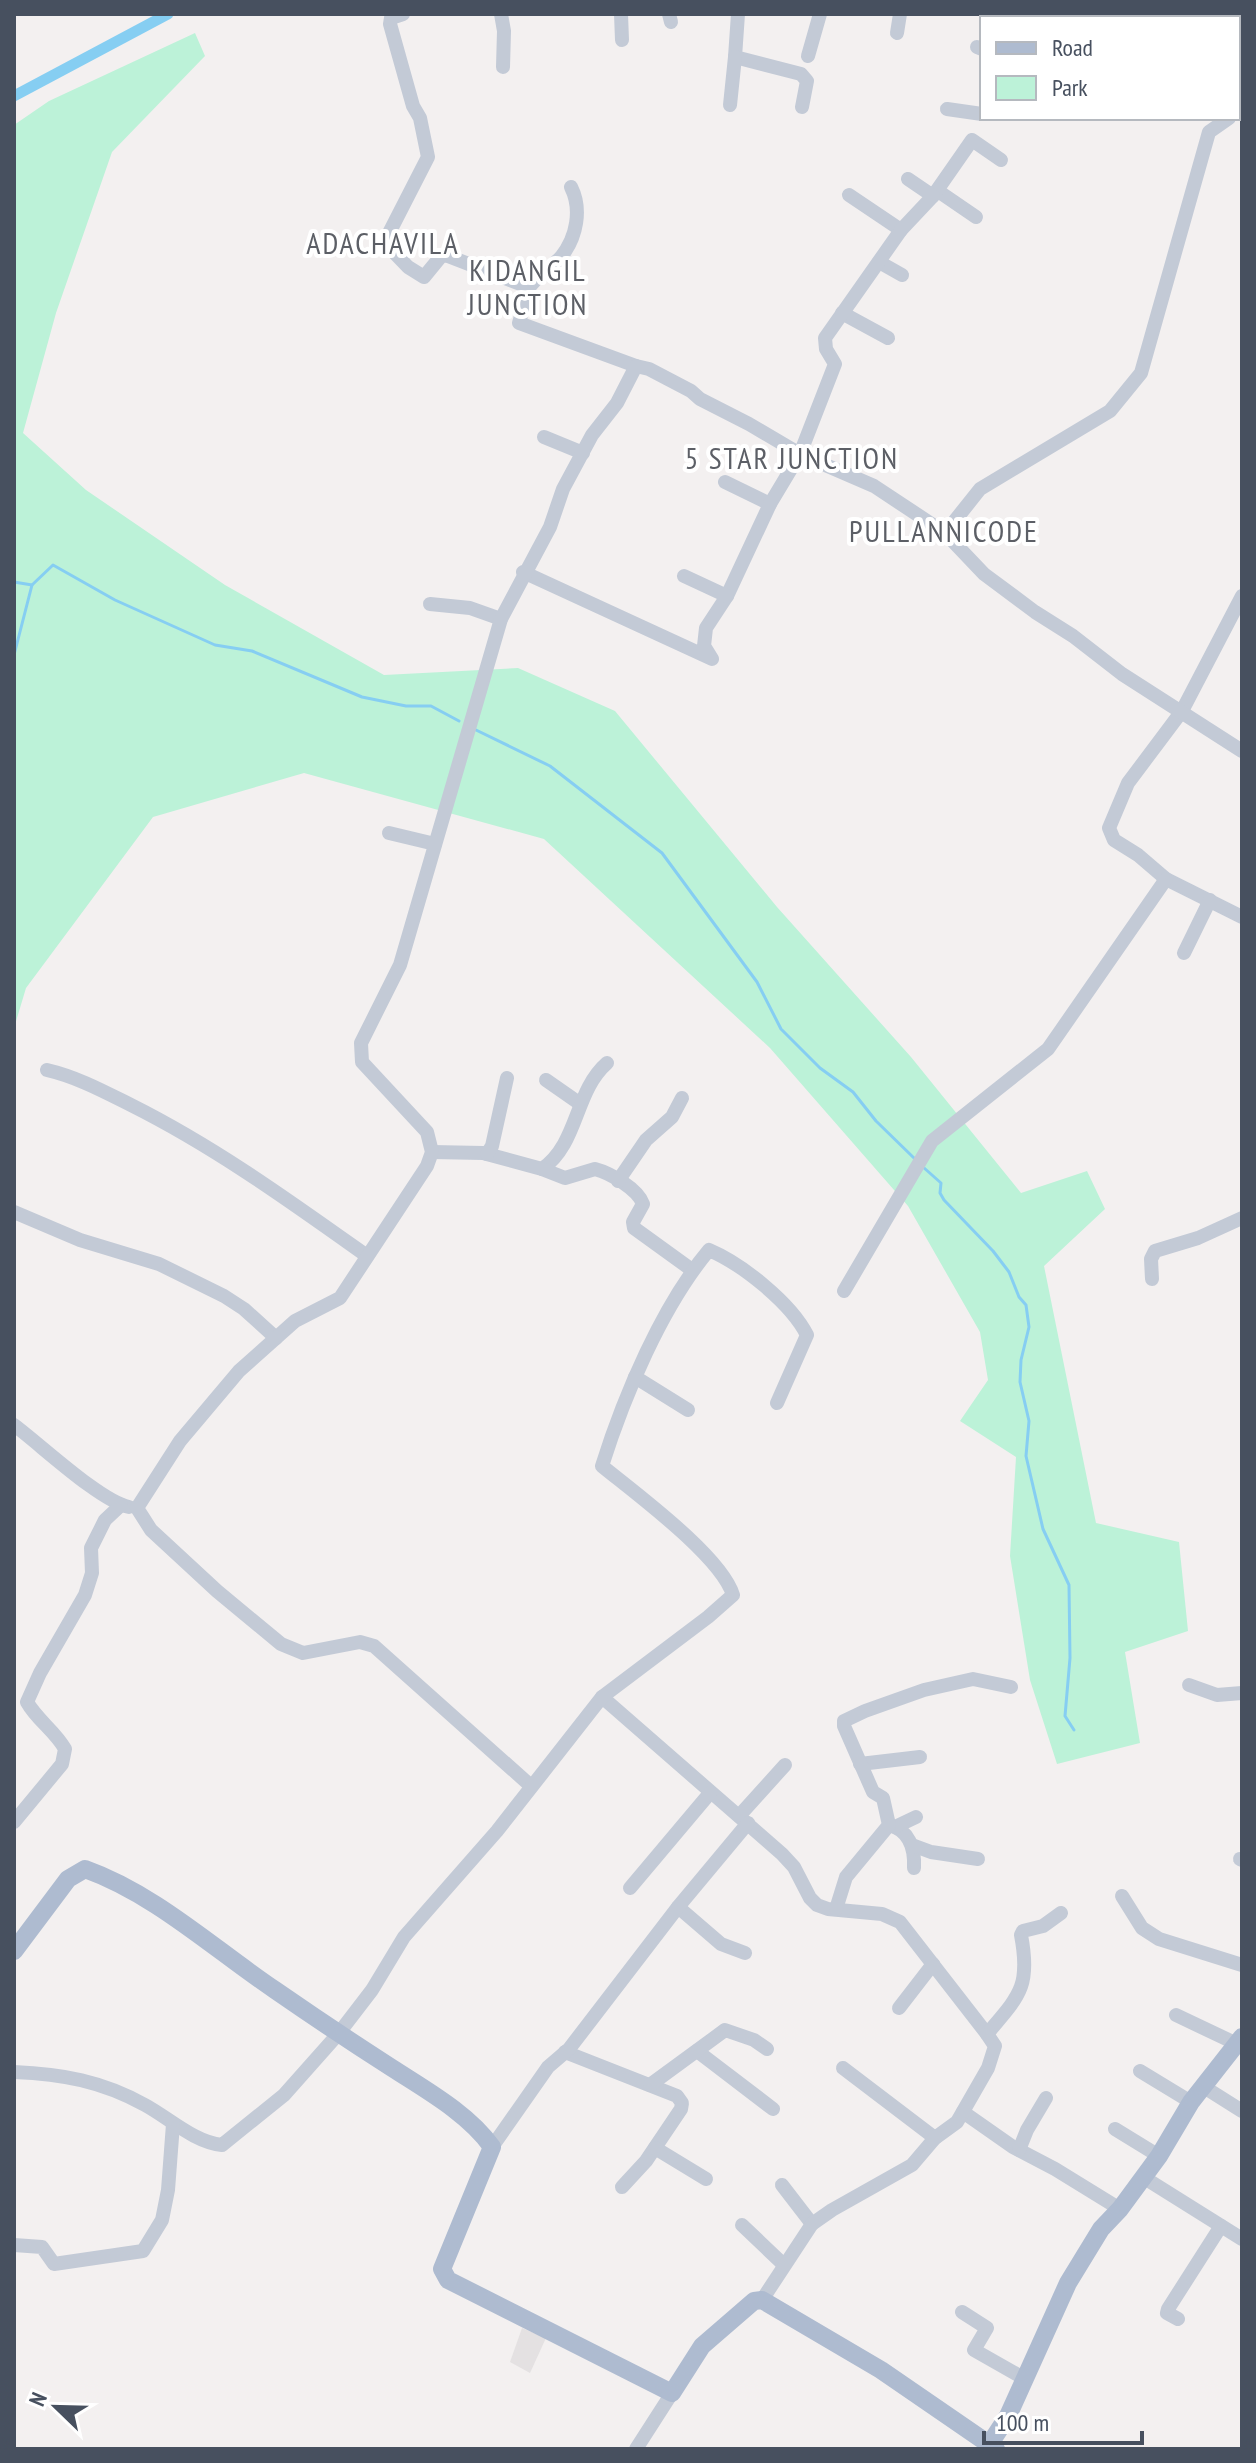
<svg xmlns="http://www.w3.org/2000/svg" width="1256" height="2463" font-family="'PT Sans Narrow',sans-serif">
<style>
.education{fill:#e4e1e2}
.green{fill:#bcf2d8}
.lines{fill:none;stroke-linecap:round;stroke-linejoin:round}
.stream{stroke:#86cef2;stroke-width:3}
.canal{stroke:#86cef2;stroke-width:11}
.minor{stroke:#c3cad6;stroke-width:14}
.major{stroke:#aebbd0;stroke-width:18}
.labels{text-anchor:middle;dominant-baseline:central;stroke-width:8;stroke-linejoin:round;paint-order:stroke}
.neighbourhood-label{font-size:30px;letter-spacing:2px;fill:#5c5f66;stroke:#fff}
</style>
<rect width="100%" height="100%" fill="#f3f0f0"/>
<polygon class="education" points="522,2328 546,2338 530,2373 510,2362"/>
<polygon class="green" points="195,33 205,56 112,152 56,313 23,433 86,490 225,585 384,675 518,668 615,711 777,907 911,1057 1021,1193 1087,1171 1105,1209 1044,1266 1096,1523 1179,1542 1188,1631 1125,1652 1140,1743 1057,1764 1030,1680 1010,1556 1016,1457 960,1421 988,1380 980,1332 908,1206 770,1048 544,839 304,773 153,817 26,988 14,1028 14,125 49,101"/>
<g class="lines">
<g class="stream">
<polyline points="1232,14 1234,18"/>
<polyline points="1238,25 1242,28"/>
<polyline points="14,582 32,585 53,565 115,600 215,645 252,651 362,697 406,706 431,706 459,721"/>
<polyline points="14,655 32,585"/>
<polyline points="476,730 550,766 662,853 757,982 781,1029 820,1068 853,1092 876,1121 915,1159"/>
<polyline points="923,1167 941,1183 940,1193 944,1200 993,1251 1009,1272 1019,1297 1026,1305 1029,1327 1021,1360 1020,1382 1029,1421 1026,1456 1043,1529 1069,1585 1070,1658 1065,1716 1074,1730"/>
</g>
<polyline class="canal" points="14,96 168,14"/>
<g class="minor">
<polyline points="403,14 391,18 390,24 413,106 420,118 428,157 386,239 386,244 408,267 424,277 442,255 448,256 523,285 527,290"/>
<polyline points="501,14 504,31 503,67"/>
<polyline points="621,14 622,40"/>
<polyline points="669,14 671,22"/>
<polyline points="738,14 735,57 801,74 807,81 802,107"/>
<polyline points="1023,18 1025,14"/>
<polyline points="1075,18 1077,14"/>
<polyline points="897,33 900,14"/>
<polyline points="977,47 982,49"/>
<polyline points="808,56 820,14"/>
<polyline points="730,105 735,57"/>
<polyline points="947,109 982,114"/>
<path d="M571 187C582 209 577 237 561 257 551 268 532 279 526 293 523 302 522 314 519 323L636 366"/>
<polyline points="938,191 976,217"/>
<polyline points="849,195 901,230"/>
<polyline points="933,196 972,140 1001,160"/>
<polyline points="879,262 902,275"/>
<polyline points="842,313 888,338"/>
<polyline points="544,437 583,453"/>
<polyline points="725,482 770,504"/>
<polyline points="945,533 980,489 1110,411 1141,373 1209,132 1229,118"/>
<polyline points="523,572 712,659 704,646 706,628 727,596 770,504 800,454 835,364 826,349 825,338 901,230 933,196 908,179"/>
<polyline points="684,576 727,596"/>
<polyline points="1242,596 1182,711 1128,783 1109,828 1114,840 1138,855 1166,879 1242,917"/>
<polyline points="430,604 470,608 501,619"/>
<polyline points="389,833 435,844"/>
<polyline points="1184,953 1210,900"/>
<path d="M47 1070C77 1077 103 1091 131 1105 215 1147 291 1202 367 1256"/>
<polyline points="546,1080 579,1103"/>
<path d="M432 1152 483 1153 542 1169C579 1143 574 1092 607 1063"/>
<polyline points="487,1154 492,1146 507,1078"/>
<path d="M542 1169 565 1178 595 1169C610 1173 638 1189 643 1204L633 1222 634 1228 692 1270"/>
<polyline points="618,1181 646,1140 672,1117 682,1098"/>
<polyline points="14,1212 80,1240 159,1264 224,1296 244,1309 276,1338"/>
<polyline points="1152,1279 1151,1259 1155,1251 1198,1238 1242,1218"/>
<polyline points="844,1291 932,1141 1048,1049 1166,879"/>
<polyline points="635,1377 688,1410"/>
<path d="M14 1425C41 1445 100 1501 129 1507"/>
<polyline points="1189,1685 1217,1695 1242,1693"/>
<polyline points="602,1697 782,1854 794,1867 810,1898 817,1905 828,1909 882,1914 900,1922 987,2034"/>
<polyline points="860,1764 920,1757"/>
<polyline points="531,1786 374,1646 360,1642 303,1653 281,1644 217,1591 151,1530 137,1508 180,1441 239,1371 295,1321 340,1298 427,1166 432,1152 427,1132 362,1062 361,1043 400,965 501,619 550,527 563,489 592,435 617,403 636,366 649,369 691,391 700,399 749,424 800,454 874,486 945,533 984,574 1035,612 1073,636 1122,674 1242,751"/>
<polyline points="739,1816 785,1765"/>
<path d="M14 1822 62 1764 65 1749C55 1731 37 1720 27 1702L40 1673 85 1595 92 1573 91 1548 105 1520 121 1505"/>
<path d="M889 1825C909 1830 915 1848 914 1868"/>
<polyline points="895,1827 916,1817"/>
<polyline points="912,1845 931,1852 978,1859"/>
<polyline points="1240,1859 1242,1860"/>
<polyline points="630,1888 710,1793"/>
<polyline points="1122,1896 1142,1928 1159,1939 1242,1965"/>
<polyline points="678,1907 721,1944 745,1953"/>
<polyline points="836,1909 846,1877 889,1825 883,1798 873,1792 844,1726 844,1721 865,1711 924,1690 973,1679 1011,1687"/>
<polyline points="899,2008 933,1964"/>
<polyline points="1176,2015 1237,2044"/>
<polyline points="697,2051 773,2109"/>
<polyline points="565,2052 677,2096 682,2103 681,2109 646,2161 622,2187"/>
<polyline points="843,2068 935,2138"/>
<polyline points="1140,2071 1191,2102"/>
<path d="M14 2072C62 2074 102 2081 145 2105 169 2118 194 2142 222 2145L284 2095 339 2033 372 1990 404 1937 497 1831 602 1697 708 1617 733 1595C721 1556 635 1493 602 1466 624 1396 662 1306 709 1250 742 1264 791 1303 807 1335L777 1403"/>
<polyline points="650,2085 725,2030 754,2040 767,2049"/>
<polyline points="1204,2087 1242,2111"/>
<polyline points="963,2112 1013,2147 1055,2169 1120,2209"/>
<polyline points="1115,2129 1159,2156"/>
<polyline points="492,2147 548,2067 569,2049 678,1907 748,1823"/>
<polyline points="655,2148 706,2179"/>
<polyline points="1019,2150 1027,2130 1046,2098"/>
<polyline points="1143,2177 1242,2239"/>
<polyline points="782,2185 812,2224"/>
<polyline points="742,2225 784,2265"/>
<polyline points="14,2245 42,2247 54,2264 143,2251 162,2220 168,2190 173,2124"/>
<path d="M762 2300 812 2224 832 2210 912 2165 935 2138 957 2122 988 2068 995 2046 987 2034C1019 1996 1031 1987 1021 1935L1023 1931 1043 1926 1061 1913"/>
<polyline points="962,2312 987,2328 974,2350 1025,2379"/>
<polyline points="1178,2319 1167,2313 1168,2309 1221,2226"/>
<polyline points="636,2449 672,2393"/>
</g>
<g class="major">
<polyline points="1202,18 1202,14"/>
<polyline points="1238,89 1242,93"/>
<path d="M14 1951 68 1879 85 1869C155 1894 214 1949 275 1990 314 2017 353 2043 392 2068 426 2090 469 2114 492 2147L442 2269 448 2280 672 2393 702 2346 754 2301 762 2300 881 2370 996 2449"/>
<polyline points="989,2445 1008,2416 1068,2283 1101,2229 1120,2209 1159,2156 1191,2102 1242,2037"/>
</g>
</g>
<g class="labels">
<g class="neighbourhood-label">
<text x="383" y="242">ADACHAVILA</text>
<text x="528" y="269">KIDANGIL<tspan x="528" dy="34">JUNCTION</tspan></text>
<text x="792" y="457">5 STAR JUNCTION</text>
<text x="944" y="530">PULLANNICODE</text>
</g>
</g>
<rect width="1256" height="2463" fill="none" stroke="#47505f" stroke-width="32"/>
<rect x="980" y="16" width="260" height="104" fill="#ffffff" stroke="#b5b9bf" stroke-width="2"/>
<rect x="996" y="42" width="40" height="12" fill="#aebbd0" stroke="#b5b9bf" stroke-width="2"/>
<text x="1052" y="56" font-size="24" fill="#47505f">Road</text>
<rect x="996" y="76" width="40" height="24" fill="#bcf2d8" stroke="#b5b9bf" stroke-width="2"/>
<text x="1052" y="96" font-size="24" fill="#47505f">Park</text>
<g transform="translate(56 2407) rotate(293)" stroke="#ffffff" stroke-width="6" paint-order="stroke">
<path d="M0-6L14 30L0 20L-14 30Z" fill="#47505f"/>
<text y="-12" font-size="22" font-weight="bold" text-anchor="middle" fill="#47505f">N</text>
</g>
<path d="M984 2431v12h158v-12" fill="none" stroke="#47505f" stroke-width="4"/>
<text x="996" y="2431" font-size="24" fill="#47505f" stroke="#ffffff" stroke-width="6" paint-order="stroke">100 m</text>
</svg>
